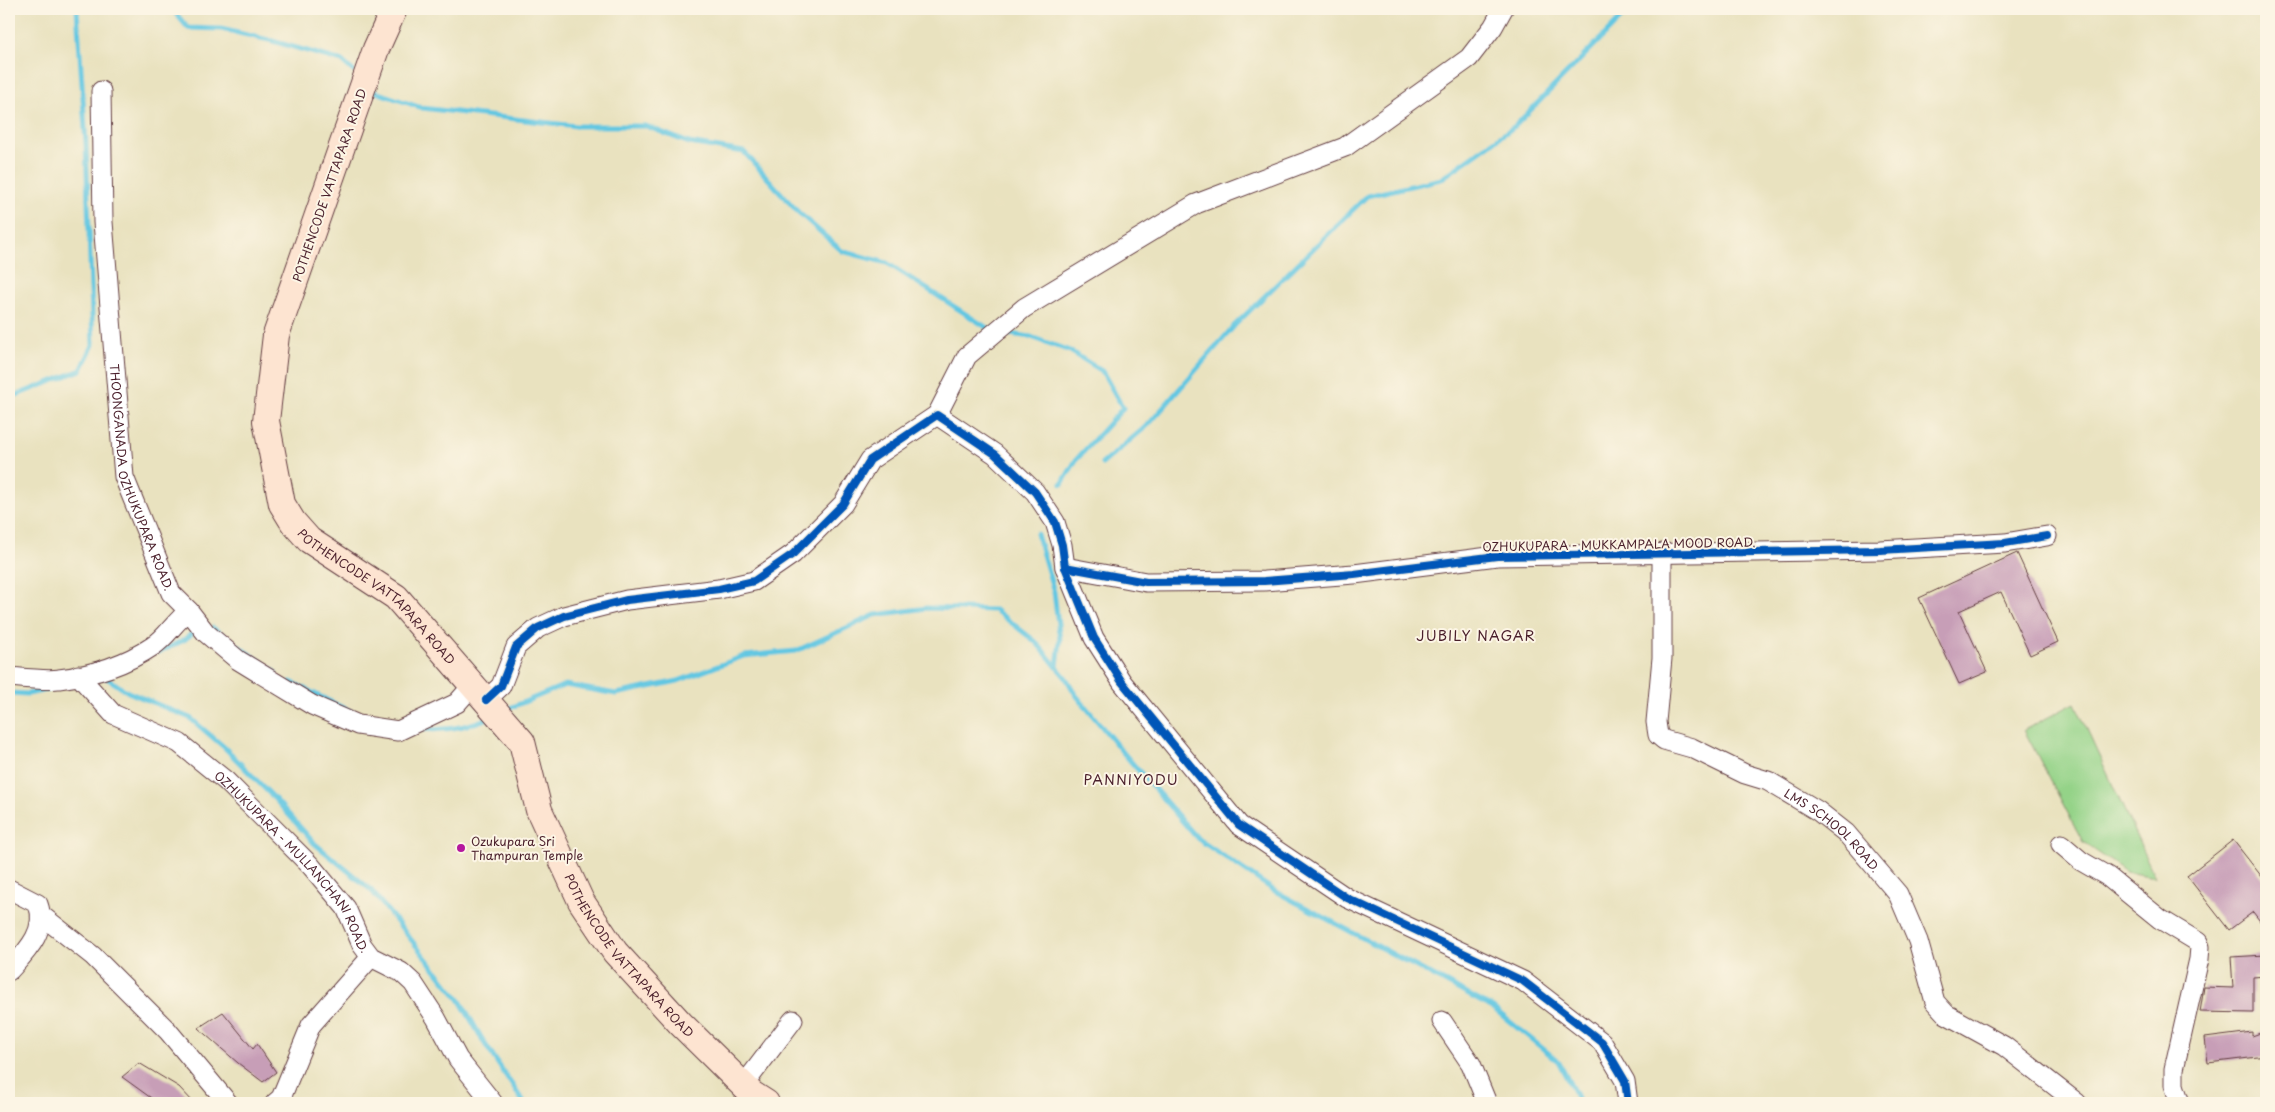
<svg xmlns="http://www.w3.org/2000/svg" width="2275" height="1112" font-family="'Playpen Sans',sans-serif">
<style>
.green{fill:#94d388;stroke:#6f795a}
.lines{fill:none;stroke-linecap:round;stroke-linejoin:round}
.stream{stroke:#64c7e2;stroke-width:5}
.building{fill:#c79eb7}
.minor-casing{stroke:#623c41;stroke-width:21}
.secondary-casing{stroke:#623c41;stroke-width:28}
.minor{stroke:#fff;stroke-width:19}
.secondary{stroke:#fde4d1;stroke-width:26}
.cycleway-casing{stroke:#fcf5e5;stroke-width:11}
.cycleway{stroke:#0057b8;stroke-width:8}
.poi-dot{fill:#b5179e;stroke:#fcf5e5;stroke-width:2}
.labels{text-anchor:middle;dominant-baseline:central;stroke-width:4;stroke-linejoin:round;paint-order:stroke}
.street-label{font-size:12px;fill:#4a1f2b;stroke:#fcf5e5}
.poi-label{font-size:12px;fill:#4a1f2b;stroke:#fcf5e5;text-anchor:start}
.neighbourhood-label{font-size:14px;letter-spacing:1px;fill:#4a1f2b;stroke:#fcf5e5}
</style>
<rect width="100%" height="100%" fill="#fcf5e5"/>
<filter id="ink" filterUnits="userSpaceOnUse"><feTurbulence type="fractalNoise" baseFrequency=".02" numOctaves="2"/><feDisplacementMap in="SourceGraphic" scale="10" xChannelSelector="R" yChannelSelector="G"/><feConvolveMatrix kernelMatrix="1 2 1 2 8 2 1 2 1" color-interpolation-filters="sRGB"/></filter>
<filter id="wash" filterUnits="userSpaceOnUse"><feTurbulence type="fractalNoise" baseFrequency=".0096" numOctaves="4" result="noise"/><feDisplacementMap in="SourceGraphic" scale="20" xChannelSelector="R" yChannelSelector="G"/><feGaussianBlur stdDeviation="1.12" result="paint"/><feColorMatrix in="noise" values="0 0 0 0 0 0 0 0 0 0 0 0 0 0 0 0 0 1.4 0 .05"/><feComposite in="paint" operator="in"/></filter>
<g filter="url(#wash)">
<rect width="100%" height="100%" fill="#e9e2bf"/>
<polygon class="green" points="2075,703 2155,877 2126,872 2083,842 2024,730"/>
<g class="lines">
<g class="stream">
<polyline points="172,9 188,28 221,29 269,40 342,61 353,71"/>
<polyline points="373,91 422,108 576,126 646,126 689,143 744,152 798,212 842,251 887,263 992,331"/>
<polyline points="1002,333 1031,337 1070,351 1102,371 1123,408 1076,460 1062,484"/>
<polyline points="9,398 81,370 93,345 86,144 77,9"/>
<polyline points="1102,464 1149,424 1235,325 1367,196 1441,179 1515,126 1630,9"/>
<polyline points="1037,534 1054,592 1060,640 1057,667"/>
<polyline points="213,628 275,672"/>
<polyline points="159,652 184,640 199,628"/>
<polyline points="105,677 128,692 190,718 224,747 274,798 314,843 371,890 459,999 485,1044 524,1103"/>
<polyline points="291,682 353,713"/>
<polyline points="9,693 28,694 55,688"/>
<polyline points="505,710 565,685 616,694 678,681 744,656 796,651 875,615 927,608 995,610 1036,642 1066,678 1076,695 1120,749 1198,839 1275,891 1493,1008 1558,1061 1580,1103"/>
<path d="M416 728C442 733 467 727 491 717"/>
</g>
</g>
<g id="blocks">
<g class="building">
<polygon points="2017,553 2058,642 2030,655 2001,592 1959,611 1987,672 1959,684 1919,598"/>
<polygon points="2233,840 2266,882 2266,929 2253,912 2229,930 2187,876"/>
<polygon points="2266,955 2266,976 2253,977 2253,1013 2200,1012 2204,987 2233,988 2231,957"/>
<polygon points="223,1012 253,1049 257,1044 276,1072 263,1082 238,1063 198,1028"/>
<polygon points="2266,1031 2266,1056 2208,1063 2205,1038 2252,1032 2252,1036"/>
<polygon points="139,1063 179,1087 194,1103 158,1103 122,1077"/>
</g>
</g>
</g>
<g filter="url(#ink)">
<use href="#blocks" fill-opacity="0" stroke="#623c41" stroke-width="1"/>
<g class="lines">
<defs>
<g id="minor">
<path id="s1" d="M101 91 103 222 124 477 171 593 189 611 206 633 238 660 312 705 358 725 398 731 457 703 473 685"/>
<polyline points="937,415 967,356 1024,308 1196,204 1345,147 1469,58 1493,27 1503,9"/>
<path id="s2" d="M1662 553V658L1656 722 1658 735 1664 740 1692 748 1745 774 1768 781 1818 811 1846 833 1898 894 1918 941 1935 1002 1946 1014 2004 1046 2077 1103"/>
<polyline points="1065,567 1146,582 1264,581 1354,574 1497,556 1880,550 2005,543 2047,536"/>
<path id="s3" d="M78 675 113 714 179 743 226 781 311 866 346 908 362 945 371 957 401 972 413 983 436 1018 458 1059 493 1103"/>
<path d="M9 677C21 678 48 681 59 679 92 675 125 665 153 646 167 637 175 621 189 611"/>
<polyline points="486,700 501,686 516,647 538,628 564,616 627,600 719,589 754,581 793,554 843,504 870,460 937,415 995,454 1035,492 1055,522 1062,545 1065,567 1094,638 1122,682 1239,825 1347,898 1523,981 1602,1042 1625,1081 1628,1103"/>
<polyline points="2061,844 2081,861 2107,876 2160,919 2198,942 2200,947 2199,959 2174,1069 2174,1085 2180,1103"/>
<path d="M9 889 38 904C48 931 26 952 9 971"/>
<polyline points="41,915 93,956 168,1031 228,1103"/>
<polyline points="1442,1021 1471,1064 1487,1103"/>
<polyline points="743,1086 793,1020"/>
<polyline points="275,1103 281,1098 311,1025 371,957"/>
</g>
<g id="secondary">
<path id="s4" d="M394 9 376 49 276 335 266 421 282 504 293 522 309 540 396 597 522 742 539 810 581 901 615 952 681 1024 752 1094 766 1103"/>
</g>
</defs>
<use href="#minor" class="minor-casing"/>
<use href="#secondary" class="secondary-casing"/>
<use href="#minor" class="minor"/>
<use href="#secondary" class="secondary"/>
<defs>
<g id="cycleway">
<polyline points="1065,567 1146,582 1264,581 1354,574 1497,556 1880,550 2005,543 2047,536"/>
<polyline points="486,700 501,686 516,647 538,628 564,616 627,600 719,589 754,581 793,554 843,504 870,460 937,415 995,454 1035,492 1055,522 1062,545 1065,567 1094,638 1122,682 1239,825 1347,898 1523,981 1602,1042 1625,1081 1628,1103"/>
</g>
</defs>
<use href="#cycleway" class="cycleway-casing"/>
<use href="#cycleway" class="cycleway"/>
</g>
</g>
<circle class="poi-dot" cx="461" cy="848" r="5"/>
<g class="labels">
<g class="street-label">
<text transform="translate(329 185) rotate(-71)">POTHENCODE VATTAPARA ROAD</text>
<text stroke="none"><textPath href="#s1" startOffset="391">THOONGANADA OZHUKUPARA ROAD.</textPath></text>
<text transform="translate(1619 544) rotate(-1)">OZHUKUPARA - MUKKAMPALA MOOD ROAD.</text>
<text stroke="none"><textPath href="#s4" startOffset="652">POTHENCODE VATTAPARA ROAD</textPath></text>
<text stroke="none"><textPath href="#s2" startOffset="384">LMS SCHOOL ROAD.</textPath></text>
<text stroke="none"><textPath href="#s3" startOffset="290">OZHUKUPARA - MULLANCHANI ROAD.</textPath></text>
<text stroke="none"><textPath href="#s4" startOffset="1102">POTHENCODE VATTAPARA ROAD</textPath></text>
</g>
<g class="poi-label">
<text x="471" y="841">Ozukupara Sri<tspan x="471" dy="14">Thampuran Temple</tspan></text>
</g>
<g class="neighbourhood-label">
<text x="1476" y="635">JUBILY NAGAR</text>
<text x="1131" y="779">PANNIYODU</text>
</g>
</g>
<rect width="2275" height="1112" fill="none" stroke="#fcf5e5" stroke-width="30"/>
</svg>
